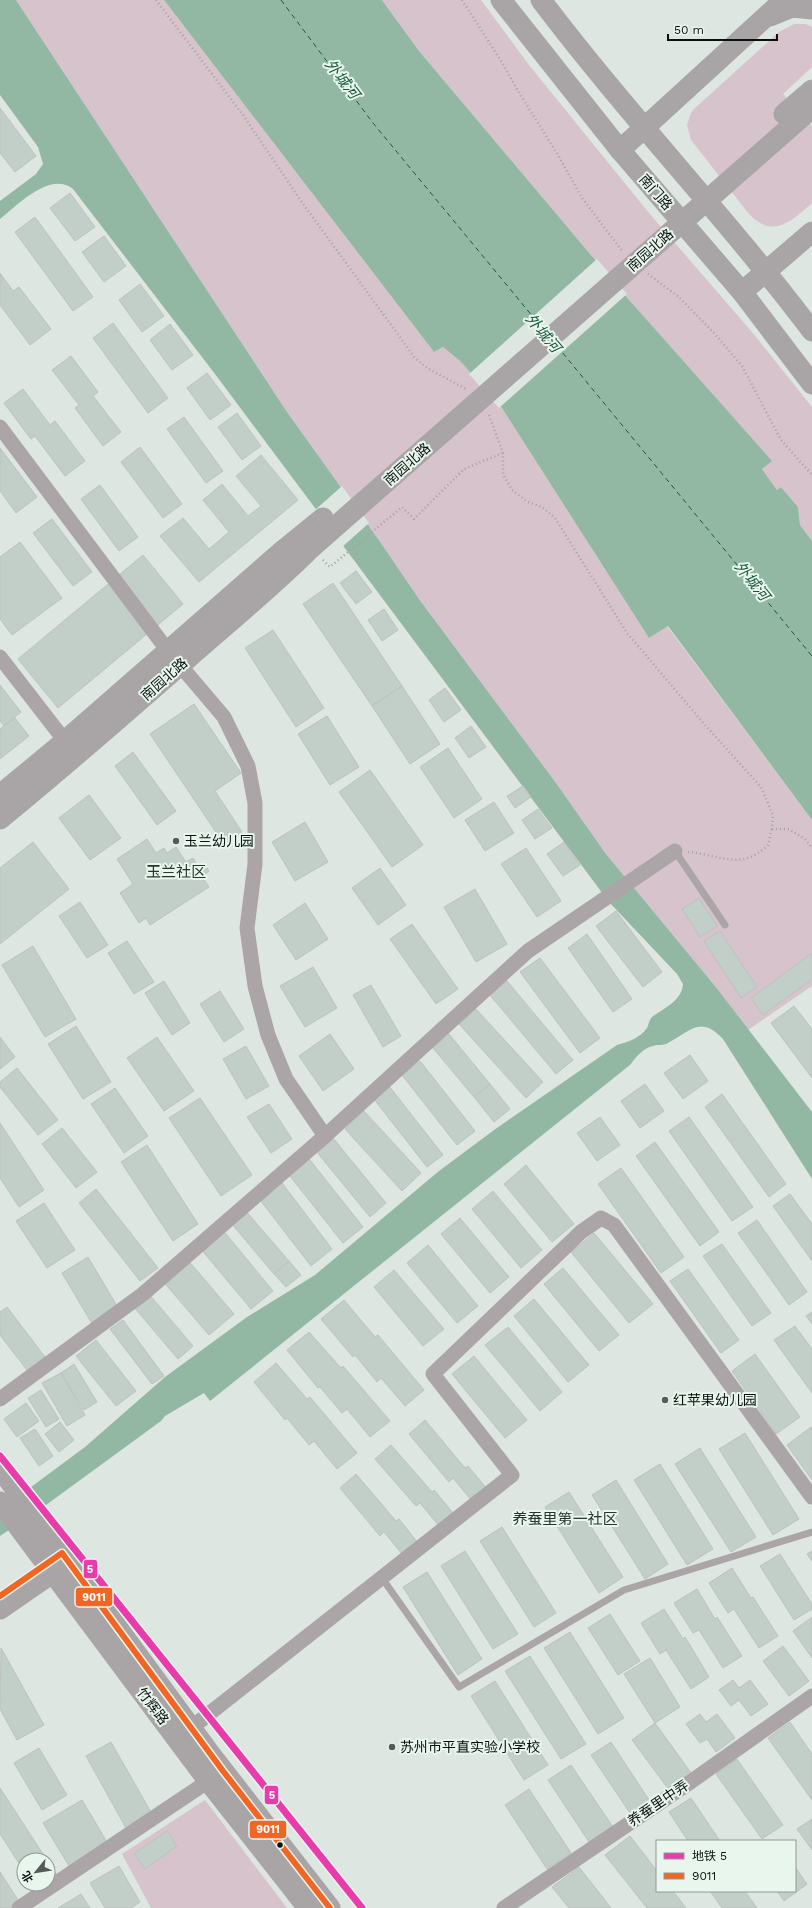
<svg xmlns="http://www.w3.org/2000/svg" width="812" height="1908" font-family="'Work Sans','Noto Sans SC',sans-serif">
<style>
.green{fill:#d7c3cc}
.water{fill:#92b8a4}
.pier{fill:#dee6e2}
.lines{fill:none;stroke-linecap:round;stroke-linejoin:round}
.ferry{stroke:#1a583d;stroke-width:1;stroke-dasharray:5 4;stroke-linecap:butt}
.building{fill:#c1cfc8;stroke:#bcc2bf}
.path{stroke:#a4a2a2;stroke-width:2.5;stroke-dasharray:1 3;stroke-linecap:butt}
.service{stroke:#aca5a8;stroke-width:7}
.minor{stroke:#aca5a8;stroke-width:15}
.secondary{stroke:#a9a5a6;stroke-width:21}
.bus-1-casing{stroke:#e8f6ee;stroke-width:9}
.bus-1{stroke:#f26522;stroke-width:6}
.metro-1-casing{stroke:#e8f6ee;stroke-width:10}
.metro-1{stroke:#e93cac;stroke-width:7}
.poi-dot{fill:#555b58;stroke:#e8f6ee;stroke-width:1.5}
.bus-dot{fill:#0b100d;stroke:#e8f6ee;stroke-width:1.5}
.labels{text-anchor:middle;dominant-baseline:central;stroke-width:4;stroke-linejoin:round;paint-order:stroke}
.street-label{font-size:14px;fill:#0b100d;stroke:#e8f6ee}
.poi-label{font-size:14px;fill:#0b100d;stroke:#e8f6ee;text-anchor:start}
.water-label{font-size:15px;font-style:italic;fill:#1a583d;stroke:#e8f6ee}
.neighbourhood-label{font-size:15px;fill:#28332d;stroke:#e8f6ee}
.line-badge{stroke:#e8f6ee;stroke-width:1.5}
.badge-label{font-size:11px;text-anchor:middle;font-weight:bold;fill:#fff}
</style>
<rect width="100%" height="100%" fill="#dee6e2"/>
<g class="green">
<polygon points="16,0 164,0 434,352 443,347 460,361 500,405 649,638 667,626 812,820 812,986 748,1030 715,986 606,854 556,783 419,599 383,546 287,412"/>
<polygon points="382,0 481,0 529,65 649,213 752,332 812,407 812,541 800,525 798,507 781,487 777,490 762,469 771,461 623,293 419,51"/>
<path d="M794 24H806L812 27V67L783 94 812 126V203C791 222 773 239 749 214L691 140 687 125 691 113 694 109 779 32Z"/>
<polygon points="205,1800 287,1908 151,1908 122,1854"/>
</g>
<g class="water">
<path d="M0 0H16L287 412 383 546 419 599 556 783 606 854 715 986 812 1112V1179L723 1039C700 1015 691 1031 668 1043 663 1046 658 1044 653 1046 642 1049 636 1057 630 1065L210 1401 204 1393 165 1416 161 1421 46 1505 0 1536V1510L85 1447 165 1377 247 1317 315 1275 439 1171 494 1130 617 1045C628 1042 640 1038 647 1028 649 1024 649 1020 652 1017 664 1008 682 1001 683 984L677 974 609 902 215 374 73 189C50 171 18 205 0 219V201L36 174 43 164 38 147 0 95Z"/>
<polygon points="164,0 382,0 419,51 623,293 772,461 762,469 777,490 781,487 798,507 800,525 812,541 812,820 668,626 649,638 500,405 460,361 443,347 434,352"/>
</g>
<g class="pier">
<polygon points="597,259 627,294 499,408 469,374"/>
<polygon points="342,486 369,523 341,548 314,511"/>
</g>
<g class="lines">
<g class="ferry">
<polyline points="281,0 373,123 543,329"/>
<polyline points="557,346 812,656"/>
</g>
</g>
<g class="building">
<polygon points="0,108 36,156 15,172 0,153"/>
<polygon points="70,193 95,227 75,241 50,208"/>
<polygon points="35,217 93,297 73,311 15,232"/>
<polygon points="104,236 126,266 104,282 82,252"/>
<polygon points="0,273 13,291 19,287 51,329 30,345 0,305"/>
<polygon points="140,284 164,316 142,332 119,300"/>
<polygon points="113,323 168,398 148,413 93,338"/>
<polygon points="170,324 193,355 172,370 150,340"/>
<polygon points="71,356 98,392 93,396 121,432 103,446 75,408 79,405 52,370"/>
<polygon points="207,373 231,405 210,420 187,388"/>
<polygon points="23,389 50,425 55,421 85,461 65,476 35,436 31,439 4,403"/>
<polygon points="237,413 261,446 242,460 218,427"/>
<polygon points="184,417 223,471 206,483 167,429"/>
<polygon points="140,447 182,504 163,518 121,462"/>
<polygon points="0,448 37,497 16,513 0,491"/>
<polygon points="261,455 298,500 199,582 160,536 183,518 209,549 229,532 203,500 222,484 248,516 261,506 236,476"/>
<polygon points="100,485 138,537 119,551 81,499"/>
<polygon points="52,519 92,572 73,586 33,533"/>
<polygon points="20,542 62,598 12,635 0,619 0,557"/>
<polygon points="143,555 183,604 58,708 18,659"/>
<polygon points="356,571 372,592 356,604 340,583"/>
<polygon points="333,583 402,686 372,706 303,604"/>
<polygon points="384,609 398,630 382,641 368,620"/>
<polygon points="273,630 324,708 296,727 245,648"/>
<polygon points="0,685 21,712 4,726 0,721"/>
<polygon points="402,686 440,744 410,764 372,706"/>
<polygon points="445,688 461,710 444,722 429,700"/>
<polygon points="194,704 241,773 215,791 242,832 224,844 150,734"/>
<polygon points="327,716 359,767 330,785 298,734"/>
<polygon points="15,718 29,736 0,759 0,729"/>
<polygon points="471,726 486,747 469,758 455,738"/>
<polygon points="448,748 482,799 454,818 420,767"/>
<polygon points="133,752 176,811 157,825 115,766"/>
<polygon points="370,770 423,845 392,867 339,792"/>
<polygon points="523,786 531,797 515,808 507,796"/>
<polygon points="89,795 121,838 90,860 59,818"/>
<polygon points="494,802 514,833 485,851 465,820"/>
<polygon points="538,809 552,828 535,839 522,820"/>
<polygon points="305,822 328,862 295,881 272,842"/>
<polygon points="147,839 156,853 164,848 167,853 176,847 186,862 193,858 199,868 205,865 209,871 202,876 209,887 150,925 146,918 139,923 120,893 133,884 117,859"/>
<polygon points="33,842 69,889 0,944 0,868"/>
<polygon points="564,842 580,865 563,876 547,854"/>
<polygon points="526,848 561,901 537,917 501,864"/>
<polygon points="380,868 406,905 378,925 352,888"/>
<polygon points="475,889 507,944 476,962 444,907"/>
<polygon points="699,898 717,926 700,937 682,909"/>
<polygon points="80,902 108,945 87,958 59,916"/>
<polygon points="305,903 328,939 296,960 273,925"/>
<polygon points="616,911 662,972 643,987 596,926"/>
<polygon points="412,924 458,989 436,1004 390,939"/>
<polygon points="720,931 757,987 741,998 704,941"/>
<polygon points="587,934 632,999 613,1012 568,948"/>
<polygon points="127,941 154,982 134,994 108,953"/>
<polygon points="33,946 76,1019 45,1037 2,965"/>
<polygon points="812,953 812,979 763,1015 751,998"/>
<polygon points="540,958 600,1038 580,1053 520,972"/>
<polygon points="313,967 337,1008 305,1027 280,986"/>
<polygon points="164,981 190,1023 172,1035 145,993"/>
<polygon points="507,981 573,1060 556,1074 490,995"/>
<polygon points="371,985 401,1036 383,1047 353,995"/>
<polygon points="220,991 244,1029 224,1042 200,1004"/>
<polygon points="794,1006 812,1029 812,1078 771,1023"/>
<polygon points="476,1009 543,1082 526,1098 459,1024"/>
<polygon points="76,1026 111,1082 83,1099 48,1044"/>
<polygon points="330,1034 354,1069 323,1091 299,1056"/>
<polygon points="449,1034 490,1084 474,1097 433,1048"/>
<polygon points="0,1037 15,1057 0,1069"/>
<polygon points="157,1037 194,1091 164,1111 127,1058"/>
<polygon points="246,1046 269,1086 246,1099 223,1059"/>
<polygon points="690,1055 708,1081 683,1099 664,1073"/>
<polygon points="420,1061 475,1131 457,1145 402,1075"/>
<polygon points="17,1068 58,1120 38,1135 0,1087 0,1082"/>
<polygon points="490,1084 510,1109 494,1122 474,1097"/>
<polygon points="645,1084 664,1111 640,1128 621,1101"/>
<polygon points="389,1086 443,1155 427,1167 374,1099"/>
<polygon points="115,1088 148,1136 124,1153 91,1104"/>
<polygon points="722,1094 786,1184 769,1197 705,1107"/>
<polygon points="200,1098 252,1175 221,1196 169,1118"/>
<polygon points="269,1104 292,1139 271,1153 247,1117"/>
<polygon points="364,1111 421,1173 402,1191 345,1129"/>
<polygon points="600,1117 620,1145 597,1161 577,1133"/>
<polygon points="689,1117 753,1207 732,1221 669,1131"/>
<polygon points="0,1123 44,1190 19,1207 0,1178"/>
<polygon points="62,1128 97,1172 76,1188 42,1144"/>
<polygon points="333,1138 386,1203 370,1217 316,1151"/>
<polygon points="655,1142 719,1232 700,1246 636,1156"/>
<polygon points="147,1145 198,1224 173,1241 121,1162"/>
<polygon points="306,1155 363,1227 343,1243 286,1171"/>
<polygon points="526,1165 574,1224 552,1242 504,1184"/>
<polygon points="621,1168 684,1257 661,1273 598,1184"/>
<polygon points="279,1179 332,1249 311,1266 257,1196"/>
<polygon points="96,1189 158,1268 140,1281 79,1203"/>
<polygon points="493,1191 542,1250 521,1268 472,1209"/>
<polygon points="790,1194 812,1224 812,1261 773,1206"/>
<polygon points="44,1203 75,1250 47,1268 16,1221"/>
<polygon points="245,1210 289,1261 274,1274 231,1223"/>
<polygon points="460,1218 509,1277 490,1293 441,1234"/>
<polygon points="757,1220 807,1292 789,1305 738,1233"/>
<polygon points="222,1229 273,1291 251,1309 200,1248"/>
<polygon points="594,1233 653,1304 629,1323 571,1252"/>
<polygon points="722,1244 771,1313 752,1326 703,1256"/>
<polygon points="428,1245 478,1306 457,1323 407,1263"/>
<polygon points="88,1257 120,1311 94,1327 62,1273"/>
<polygon points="187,1259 234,1314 209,1335 162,1280"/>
<polygon points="289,1261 301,1275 286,1287 274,1274"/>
<polygon points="563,1268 619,1335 599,1351 544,1284"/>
<polygon points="688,1269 739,1340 721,1353 670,1281"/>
<polygon points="394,1270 444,1329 423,1346 374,1287"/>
<polygon points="148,1293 193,1346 178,1359 133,1306"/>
<polygon points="534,1299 589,1365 568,1382 514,1316"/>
<polygon points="344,1300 375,1337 378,1335 424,1390 405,1406 381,1378 377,1382 355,1355 353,1357 321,1319"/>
<polygon points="7,1307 48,1361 30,1374 0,1335 0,1312"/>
<polygon points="812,1312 812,1324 806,1316"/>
<polygon points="123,1320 164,1376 152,1384 110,1329"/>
<polygon points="795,1326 812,1349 812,1393 774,1340"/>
<polygon points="508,1327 562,1392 540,1411 485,1345"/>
<polygon points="309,1332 341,1368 343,1366 390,1421 370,1437 347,1409 342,1413 320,1387 318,1388 287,1350"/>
<polygon points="96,1340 136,1391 116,1406 76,1356"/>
<polygon points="755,1354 800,1417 776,1434 732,1371"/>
<polygon points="474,1356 527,1420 505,1438 452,1374"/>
<polygon points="276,1363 307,1399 310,1397 357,1453 337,1469 314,1441 309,1445 287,1418 285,1420 254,1382"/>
<polygon points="74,1364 97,1402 84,1410 61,1373"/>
<polygon points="61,1373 85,1415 67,1426 42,1383"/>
<polygon points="41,1390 59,1419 46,1427 28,1398"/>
<polygon points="26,1403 39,1421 17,1437 4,1419"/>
<polygon points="425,1420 465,1468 468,1466 487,1489 472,1501 453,1478 449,1482 409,1434"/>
<polygon points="60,1422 74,1440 59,1452 45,1434"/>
<polygon points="811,1427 812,1429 812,1480 787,1445"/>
<polygon points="35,1429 53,1456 39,1466 20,1438"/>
<polygon points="745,1433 799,1519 773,1535 719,1449"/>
<polygon points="391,1445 432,1492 434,1490 454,1514 439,1526 420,1503 416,1506 375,1459"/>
<polygon points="700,1448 756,1537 731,1552 675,1464"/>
<polygon points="660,1464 713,1549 687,1565 634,1480"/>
<polygon points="356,1474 396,1521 399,1519 418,1543 403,1555 384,1532 380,1536 340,1488"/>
<polygon points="616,1480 668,1564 645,1579 592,1495"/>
<polygon points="569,1492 623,1577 599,1593 545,1507"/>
<polygon points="502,1527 556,1613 534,1627 480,1541"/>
<polygon points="465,1551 518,1634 493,1649 441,1566"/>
<polygon points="812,1551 812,1561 807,1554"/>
<polygon points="780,1554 812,1604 812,1609 794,1620 760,1566"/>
<polygon points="732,1568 751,1598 753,1597 778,1636 759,1648 734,1609 728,1613 709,1583"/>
<polygon points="427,1572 482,1659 458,1675 403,1587"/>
<polygon points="697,1589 715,1619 717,1617 742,1656 723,1668 699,1630 693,1633 674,1603"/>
<polygon points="664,1609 683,1639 685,1637 709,1677 691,1689 666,1650 660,1654 641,1623"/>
<polygon points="610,1614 640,1661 618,1675 588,1628"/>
<polygon points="812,1617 812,1658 793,1631"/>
<polygon points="570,1632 624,1718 598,1734 544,1648"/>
<polygon points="783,1646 809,1681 789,1696 763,1661"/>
<polygon points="1,1648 44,1725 17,1740 0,1709"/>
<polygon points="530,1656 586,1744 561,1759 505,1671"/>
<polygon points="650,1658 680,1707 655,1723 624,1674"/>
<polygon points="733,1680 739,1688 750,1680 768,1704 751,1716 739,1700 731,1706 719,1690"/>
<polygon points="495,1681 548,1765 524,1780 471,1696"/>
<polygon points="700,1714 706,1722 717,1714 735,1738 716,1752 707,1739 700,1743 686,1724"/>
<polygon points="790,1722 812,1754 812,1800 768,1738"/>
<polygon points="655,1723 694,1777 672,1794 632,1740"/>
<polygon points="111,1742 152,1814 126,1828 86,1756"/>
<polygon points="611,1742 651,1803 632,1816 591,1755"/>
<polygon points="39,1748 67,1795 42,1810 14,1763"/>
<polygon points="737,1759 783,1825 762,1839 716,1774"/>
<polygon points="571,1765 613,1827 589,1842 548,1780"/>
<polygon points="0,1788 47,1860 24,1860 24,1871 0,1834"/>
<polygon points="529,1789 571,1853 547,1869 505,1805"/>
<polygon points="691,1798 720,1841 688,1841 669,1812"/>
<polygon points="82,1800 107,1842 69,1866 43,1823"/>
<polygon points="812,1819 812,1850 797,1829"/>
<polygon points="167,1831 177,1846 145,1869 134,1854"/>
<polygon points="630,1836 657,1871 657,1891 673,1891 686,1908 647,1908 605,1855"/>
<polygon points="48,1862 59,1878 38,1892 33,1884 48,1884"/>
<polygon points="119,1866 140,1902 131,1908 105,1908 90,1883"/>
<polygon points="579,1867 611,1908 569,1908 552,1887"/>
<polygon points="795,1867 807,1884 784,1901 777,1891 795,1891"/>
<polygon points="0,1872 20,1903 12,1908 0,1908"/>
<polygon points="710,1891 745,1891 757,1908 722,1908"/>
<polygon points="81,1894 90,1908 58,1908"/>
</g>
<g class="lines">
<g class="path">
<polyline points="156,0 243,115 301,201 415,358 427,368 466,389"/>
<polyline points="462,0 503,64 518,91 558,155 582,198 623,252"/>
<polyline points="648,274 680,298 714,333 742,366 781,440 812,475"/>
<polyline points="489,415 503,453 503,474 512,490 528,502 542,507 555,518 627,633 705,725 761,787 773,815 772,829 789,829 805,839 812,848"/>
<polyline points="323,560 330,567 402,507 414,519 464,469 503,453"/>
<path d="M688 852C711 853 737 868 758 853 761 851 766 848 768 845 770 840 770 834 772 829"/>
</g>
<g class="service">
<polyline points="675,851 725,925"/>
<polyline points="382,1578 459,1687 624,1590 812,1532"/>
</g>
<g class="minor">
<polyline points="0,427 168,651 224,717 248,766 255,803 255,864 247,928 255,986 268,1035 286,1079 325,1136 143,1294 0,1399"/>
<polyline points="0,657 65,741"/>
<polyline points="325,1136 528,951 675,851"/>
<polyline points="183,1732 191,1728 512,1475 433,1374 581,1232 601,1218 614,1225 812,1497"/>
<polyline points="19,1908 216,1776"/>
<polyline points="504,1908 689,1783 812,1696"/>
</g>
<g class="secondary">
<polyline points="501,0 620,150 742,292 812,384"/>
<path d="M541 0C627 114 726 217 812 331"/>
<polyline points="770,16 792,7 812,9"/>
<polyline points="784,114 812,90"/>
<polyline points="620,150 784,0"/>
<polyline points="742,292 812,232"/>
<polyline points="0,795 65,741 280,553 323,518"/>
<path d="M0 819C64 767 125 713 187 659 229 622 272 587 311 548L812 108"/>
<polyline points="0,1468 211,1755 330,1908"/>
<polyline points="0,1502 209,1782 308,1908"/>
<polyline points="0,1609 65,1564"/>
</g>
<defs>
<polyline id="bus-1" points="0,1596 62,1553 223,1771 330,1908"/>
</defs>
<use href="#bus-1" class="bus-1-casing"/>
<use href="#bus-1" class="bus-1"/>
<defs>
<polyline id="metro-1" points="0,1456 362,1908"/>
</defs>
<use href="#metro-1" class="metro-1-casing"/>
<use href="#metro-1" class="metro-1"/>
</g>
<g class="poi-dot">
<circle cx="176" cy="841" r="4"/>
<circle cx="665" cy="1400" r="4"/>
<circle cx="392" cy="1747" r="4"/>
</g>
<circle class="bus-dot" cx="280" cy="1845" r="3.5"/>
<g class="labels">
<g class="street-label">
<text transform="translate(656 192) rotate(49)">南门路</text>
<text transform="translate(650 250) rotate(-41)">南园北路</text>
<text transform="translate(407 464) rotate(-41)">南园北路</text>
<text transform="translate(164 679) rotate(-41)">南园北路</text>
<text transform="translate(153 1706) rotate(53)">竹辉路</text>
<text transform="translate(658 1803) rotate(-34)">养蚕里中弄</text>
</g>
<g class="poi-label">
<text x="184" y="841">玉兰幼儿园</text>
<text x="673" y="1400">红苹果幼儿园</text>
<text x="400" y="1747">苏州市平直实验小学校</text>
</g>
<g class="water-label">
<text transform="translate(342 79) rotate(52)">外城河</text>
<text transform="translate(543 333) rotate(50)">外城河</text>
<text transform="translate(752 581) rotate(51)">外城河</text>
</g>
<g class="neighbourhood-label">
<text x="176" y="872">玉兰社区</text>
<text x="565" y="1519">养蚕里第一社区</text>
</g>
</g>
<g class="line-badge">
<rect x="83" y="1559" width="15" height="20" rx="4" fill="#e93cac"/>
<rect x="75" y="1587" width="38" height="20" rx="4" fill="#f26522"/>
<rect x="264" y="1785" width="15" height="20" rx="4" fill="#e93cac"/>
<rect x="249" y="1820" width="38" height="19" rx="4" fill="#f26522"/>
</g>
<g class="badge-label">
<text x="90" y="1573">5</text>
<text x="94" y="1601">9011</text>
<text x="272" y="1799">5</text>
<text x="268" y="1833">9011</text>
</g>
<rect x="656" y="1840" width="140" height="52" fill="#e8f6ee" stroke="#909a94"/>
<rect x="664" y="1853" width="20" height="6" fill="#e93cac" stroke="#909a94"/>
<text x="692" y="1860" font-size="12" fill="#0b100d">地铁 5</text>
<rect x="664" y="1873" width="20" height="6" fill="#f26522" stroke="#909a94"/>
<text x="692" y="1880" font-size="12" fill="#0b100d">9011</text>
<g transform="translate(36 1872) rotate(240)"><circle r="19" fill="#e8f6ee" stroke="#909a94"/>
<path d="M0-3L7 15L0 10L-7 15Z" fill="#555b58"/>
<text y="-6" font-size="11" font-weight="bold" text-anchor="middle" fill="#0b100d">北</text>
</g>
<path d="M668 34v6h109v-6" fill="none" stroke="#0b100d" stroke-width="2"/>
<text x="674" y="34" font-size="12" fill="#0b100d" stroke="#e8f6ee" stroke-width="3" paint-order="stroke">50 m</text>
</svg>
